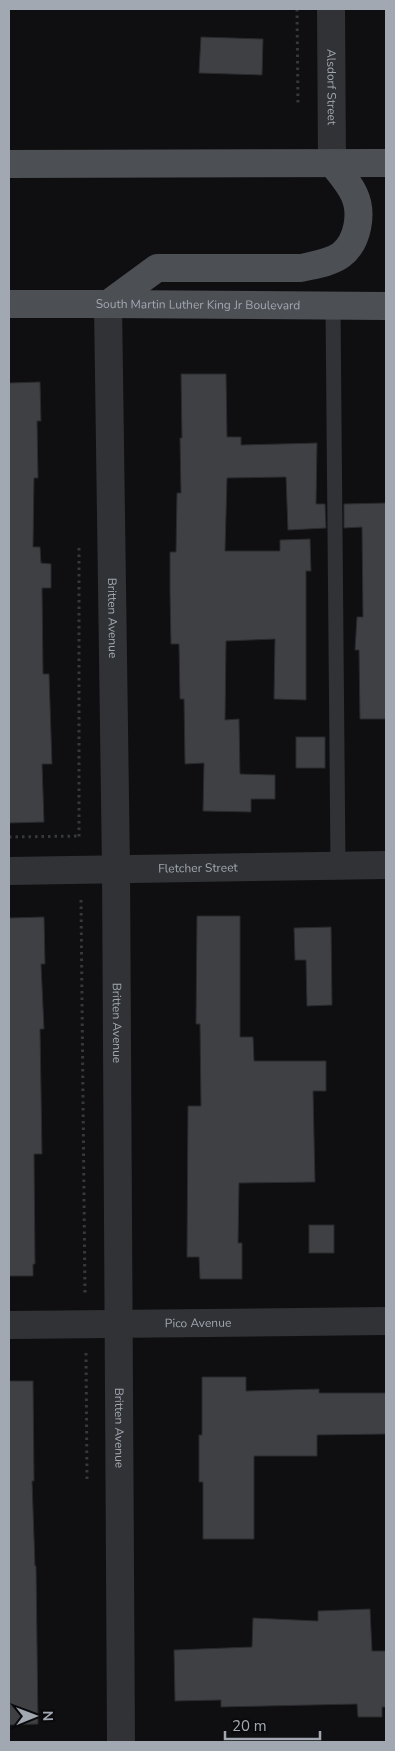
<svg xmlns="http://www.w3.org/2000/svg" width="395" height="1751" font-family="'Nunito Sans',sans-serif">
<style>
.building{fill:#3e4044;stroke:#292a2d}
.lines{fill:none;stroke-linecap:round;stroke-linejoin:round}
.path{stroke:#36393c;stroke-width:3;stroke-dasharray:2.5 4;stroke-linecap:butt}
.service{stroke:#303235;stroke-width:15}
.minor{stroke:#303235;stroke-width:28}
.primary{stroke:#4c4f54;stroke-width:28}
.labels{text-anchor:middle;dominant-baseline:central;stroke-width:5;stroke-linejoin:round;paint-order:stroke}
.street-label{font-size:12px;fill:#a1a8b1;stroke:#0a0a0c}
</style>
<rect width="100%" height="100%" fill="#0f0f11"/>
<g class="building">
<polygon points="201,37 263,39 262,75 199,73"/>
<polygon points="181,374 226,374 227,437 241,437 241,445 317,443 316,504 325,504 326,528 288,530 286,477 227,478 225,551 280,551 280,540 310,539 311,571 306,571 306,700 274,699 275,639 226,641 225,720 239,719 240,774 275,775 275,799 251,799 251,812 203,811 204,763 185,764 184,699 180,699 179,644 171,644 170,592 170,552 176,552 177,493 181,493 180,438 182,438"/>
<polygon points="40,382 41,421 37,421 38,478 34,478 33,547 40,547 41,563 51,564 51,588 42,588 43,674 49,674 52,764 42,764 44,822 9,823 9,383"/>
<polygon points="386,503 386,719 360,719 359,650 355,650 357,617 363,617 362,527 344,528 344,504"/>
<rect x="296" y="737" width="29" height="31"/>
<polygon points="197,916 240,916 240,1037 253,1037 254,1061 326,1061 326,1091 313,1091 315,1182 239,1183 238,1243 242,1243 242,1279 200,1279 199,1257 187,1257 188,1106 201,1106 200,1024 196,1024"/>
<polygon points="44,917 45,964 41,964 44,1029 40,1029 42,1154 34,1154 35,1264 33,1264 33,1276 9,1276 9,918"/>
<polygon points="331,927 332,1005 307,1006 306,960 295,960 294,928"/>
<rect x="309" y="1225" width="25" height="28"/>
<polygon points="202,1377 246,1377 246,1391 319,1389 319,1393 386,1393 386,1434 317,1435 317,1456 254,1456 254,1539 203,1539 203,1482 199,1482 199,1435 202,1435"/>
<polygon points="9,1381 33,1381 34,1481 32,1481 35,1566 36,1566 38,1724 9,1725"/>
<polygon points="370,1609 372,1651 386,1651 386,1707 382,1707 382,1717 358,1717 357,1704 221,1707 221,1700 175,1701 174,1650 252,1647 253,1618 318,1621 318,1611"/>
</g>
<g class="lines">
<g class="path">
<polyline points="297,9 298,106"/>
<polyline points="79,548 79,839"/>
<polyline points="9,837 79,836"/>
<polyline points="81,900 85,1294"/>
<polyline points="86,1353 87,1479"/>
</g>
<polyline class="service" points="333,306 338,866"/>
<g class="minor">
<path id="s1" d="M331 9 332 163"/>
<path id="s2" d="M108 304 116 869 121 1742"/>
<path id="s3" d="M9 871 386 865"/>
<path id="s4" d="M9 1325 386 1321"/>
</g>
<g class="primary">
<polyline points="9,164 386,163"/>
<path id="s5" d="M9 304H108L386 306"/>
<path d="M108 304 157 268H301C313 265 330 263 341 255 358 242 363 213 354 194 349 183 340 173 332 163"/>
</g>
</g>
<g class="labels">
<g class="street-label">
<text stroke="none"><textPath href="#s1" startOffset="78">Alsdorf Street</textPath></text>
<text stroke="none"><textPath href="#s5" startOffset="189">South Martin Luther King Jr Boulevard</textPath></text>
<text stroke="none"><textPath href="#s2" startOffset="314">Britten Avenue</textPath></text>
<text stroke="none"><textPath href="#s3" startOffset="189">Fletcher Street</textPath></text>
<text stroke="none"><textPath href="#s2" startOffset="719">Britten Avenue</textPath></text>
<text stroke="none"><textPath href="#s4" startOffset="189">Pico Avenue</textPath></text>
<text stroke="none"><textPath href="#s2" startOffset="1124">Britten Avenue</textPath></text>
</g>
</g>
<rect width="395" height="1751" fill="none" stroke="#a1a8b1" stroke-width="20"/>
<g transform="translate(35 1716) rotate(89)" stroke="#0a0a0c" stroke-width="4" paint-order="stroke">
<path d="M0-4L9 19L0 12L-9 19Z" fill="#a1a8b1"/>
<text y="-8" font-size="14" font-weight="bold" text-anchor="middle" fill="#a1a8b1">N</text>
</g>
<path d="M225 1731v8h95v-8" fill="none" stroke="#a1a8b1" stroke-width="2.5"/>
<text x="232" y="1731" font-size="15" fill="#a1a8b1" stroke="#0a0a0c" stroke-width="4" paint-order="stroke">20 m</text>
</svg>
